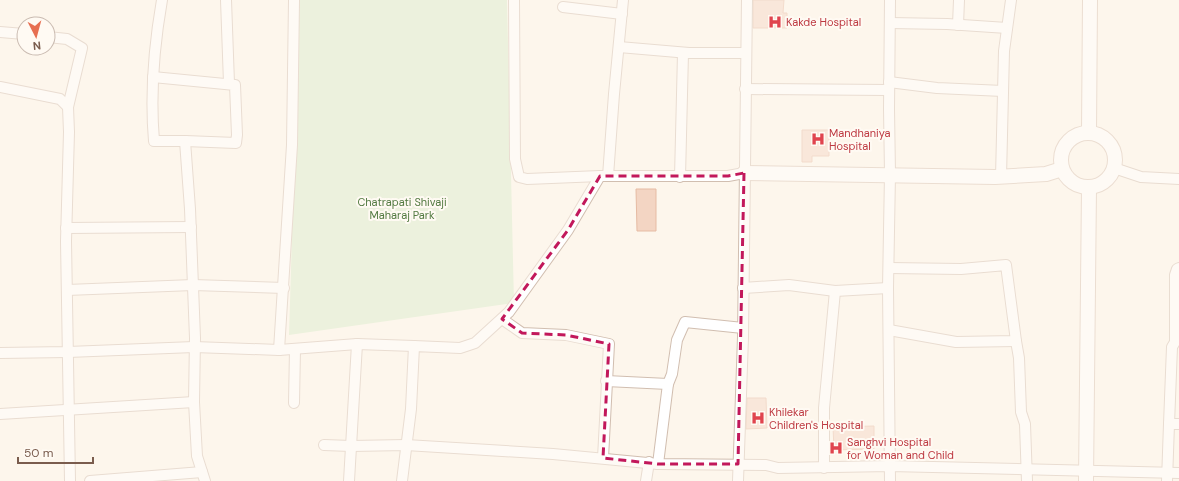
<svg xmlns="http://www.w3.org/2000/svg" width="1179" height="481" font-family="'DM Sans',sans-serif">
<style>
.green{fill:#d8ecc9}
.building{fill:#f3d5c3;stroke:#e6bba3}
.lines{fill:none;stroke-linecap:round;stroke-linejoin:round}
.street-casing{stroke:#d1beb0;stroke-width:12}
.secondary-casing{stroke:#d6c0b0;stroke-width:16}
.street{stroke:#fff;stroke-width:10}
.secondary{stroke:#fff;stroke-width:14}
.marked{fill:none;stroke:#c2185b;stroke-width:3;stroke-dasharray:8 5;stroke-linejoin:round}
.labels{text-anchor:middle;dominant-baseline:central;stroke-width:4;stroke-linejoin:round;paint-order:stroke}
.health-label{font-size:11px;fill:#be3a42;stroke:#fffaf3;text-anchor:start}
.park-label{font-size:11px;fill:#537a41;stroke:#fffaf3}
</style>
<rect width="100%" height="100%" fill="#fdf6ec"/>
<polygon class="green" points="299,0 507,0 514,303 289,335"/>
<g class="building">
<polygon points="753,0 784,0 783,13 787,13 787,28 753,28"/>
<polygon points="802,130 829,130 829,156 812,156 812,162 802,162"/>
<polygon points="636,189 656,189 656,231 637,231"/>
<polygon points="747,398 766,398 767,428 746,429"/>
<polygon points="874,426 874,449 834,450 833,427"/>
</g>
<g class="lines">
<defs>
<g id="street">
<path d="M162 0C154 46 150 94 154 141H185L190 209 195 338 194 402 197 456 205 481"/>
<polyline points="226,0 229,83"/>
<polyline points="514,0 515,159 519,177 527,179 600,176"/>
<polyline points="563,7 622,14"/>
<polyline points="890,23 947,24 1007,28"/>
<polyline points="958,25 959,0"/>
<polyline points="0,32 24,34"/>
<polyline points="48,37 67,39 82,48 68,107"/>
<polyline points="619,47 689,53 746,53"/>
<polyline points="153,77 235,85 237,135 236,143 185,141"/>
<polyline points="889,82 937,88 1003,91"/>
<polyline points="0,87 60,99 68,107 69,132 66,241 70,481"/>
<polyline points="745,89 889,90"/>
<polyline points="1114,168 1141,177 1179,179"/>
<polyline points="608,176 614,94 623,0"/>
<polyline points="680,177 683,53"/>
<polyline points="1001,177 1004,51 1011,0"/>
<polyline points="66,228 191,227"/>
<polyline points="889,268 961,269 1006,265 1016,341 956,342 889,330"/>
<polyline points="1179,268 1177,269 1175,275 1175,342 1172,347 1169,424 1179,424"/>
<polyline points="743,288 789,285 835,291 888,288"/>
<polyline points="67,290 193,285 284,288"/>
<polyline points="502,319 522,333 566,335 609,344 603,458"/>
<polyline points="1016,341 1019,358 1021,412 1025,424 1027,481"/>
<polyline points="279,350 292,145 294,0"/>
<polyline points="0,353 68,352 194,347 279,350 357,344 414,346"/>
<polyline points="606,381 668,384"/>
<polyline points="294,403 295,349"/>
<polyline points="0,414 194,402"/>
<polyline points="324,445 351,446 406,445 553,454 658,464 766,465 778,468 890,466 1179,473"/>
<polyline points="658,464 668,384 672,374 677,340 685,322 743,328"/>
<polyline points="824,468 824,408 835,291"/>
<polyline points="90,481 202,472"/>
<polyline points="349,481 357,344"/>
<polyline points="402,481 411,409 414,346 460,348 475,343 509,312 568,230 600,176 728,176 744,173"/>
<polyline points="646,481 649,462"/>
<polyline points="738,481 743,337 747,0"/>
<polyline points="890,481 888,288 890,174 889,109 890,0"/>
<polyline points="1167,481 1169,424"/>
</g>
<g id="secondary">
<circle cx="1088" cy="160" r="27"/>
<polyline points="1089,133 1090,0"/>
<polyline points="744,173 995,177 1046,174 1062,169"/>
<polyline points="1086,481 1089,188"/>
</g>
</defs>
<use href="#street" class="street-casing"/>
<use href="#secondary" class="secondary-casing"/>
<use href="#street" class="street"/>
<use href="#secondary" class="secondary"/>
</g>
<path d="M0 0H1179V481H0ZM744 173 738 464H658L603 458 609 344 566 335 522 333 502 319 568 230 600 176H728Z" fill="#fdf6ec" fill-opacity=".55" fill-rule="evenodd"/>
<path class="marked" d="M744 173 738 464H658L603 458 609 344 566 335 522 333 502 319 568 230 600 176H728Z"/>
<defs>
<symbol id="hospital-bare" viewBox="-9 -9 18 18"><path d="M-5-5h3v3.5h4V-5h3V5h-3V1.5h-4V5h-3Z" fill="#e0444e" stroke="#fffaf3" stroke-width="2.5" paint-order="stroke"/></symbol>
</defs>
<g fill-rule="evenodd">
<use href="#hospital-bare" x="765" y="12" width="20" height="20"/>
<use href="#hospital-bare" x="808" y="129" width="20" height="20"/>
<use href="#hospital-bare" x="748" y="408" width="20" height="20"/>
<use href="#hospital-bare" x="826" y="438" width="20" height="20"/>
</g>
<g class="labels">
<g class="health-label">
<text x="786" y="22">Kakde Hospital</text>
<text x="829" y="133">Mandhaniya<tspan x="829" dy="13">Hospital</tspan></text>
<text x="769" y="412">Khilekar<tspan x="769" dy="13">Children's Hospital</tspan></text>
<text x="847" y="442">Sanghvi Hospital<tspan x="847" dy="13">for Woman and Child</tspan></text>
</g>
<g class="park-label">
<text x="402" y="202">Chatrapati Shivaji<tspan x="402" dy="13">Maharaj Park</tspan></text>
</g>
</g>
<g transform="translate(36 36) rotate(174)"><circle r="19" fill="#fffaf3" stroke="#cabbb1"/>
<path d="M0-3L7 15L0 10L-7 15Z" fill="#e76f51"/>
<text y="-6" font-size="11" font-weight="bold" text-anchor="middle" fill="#7a5c4d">N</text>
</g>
<path d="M18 457v6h75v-6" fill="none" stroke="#7a5c4d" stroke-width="2"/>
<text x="24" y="457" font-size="12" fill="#7a5c4d" stroke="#fffaf3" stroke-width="3" paint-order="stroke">50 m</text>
</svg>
